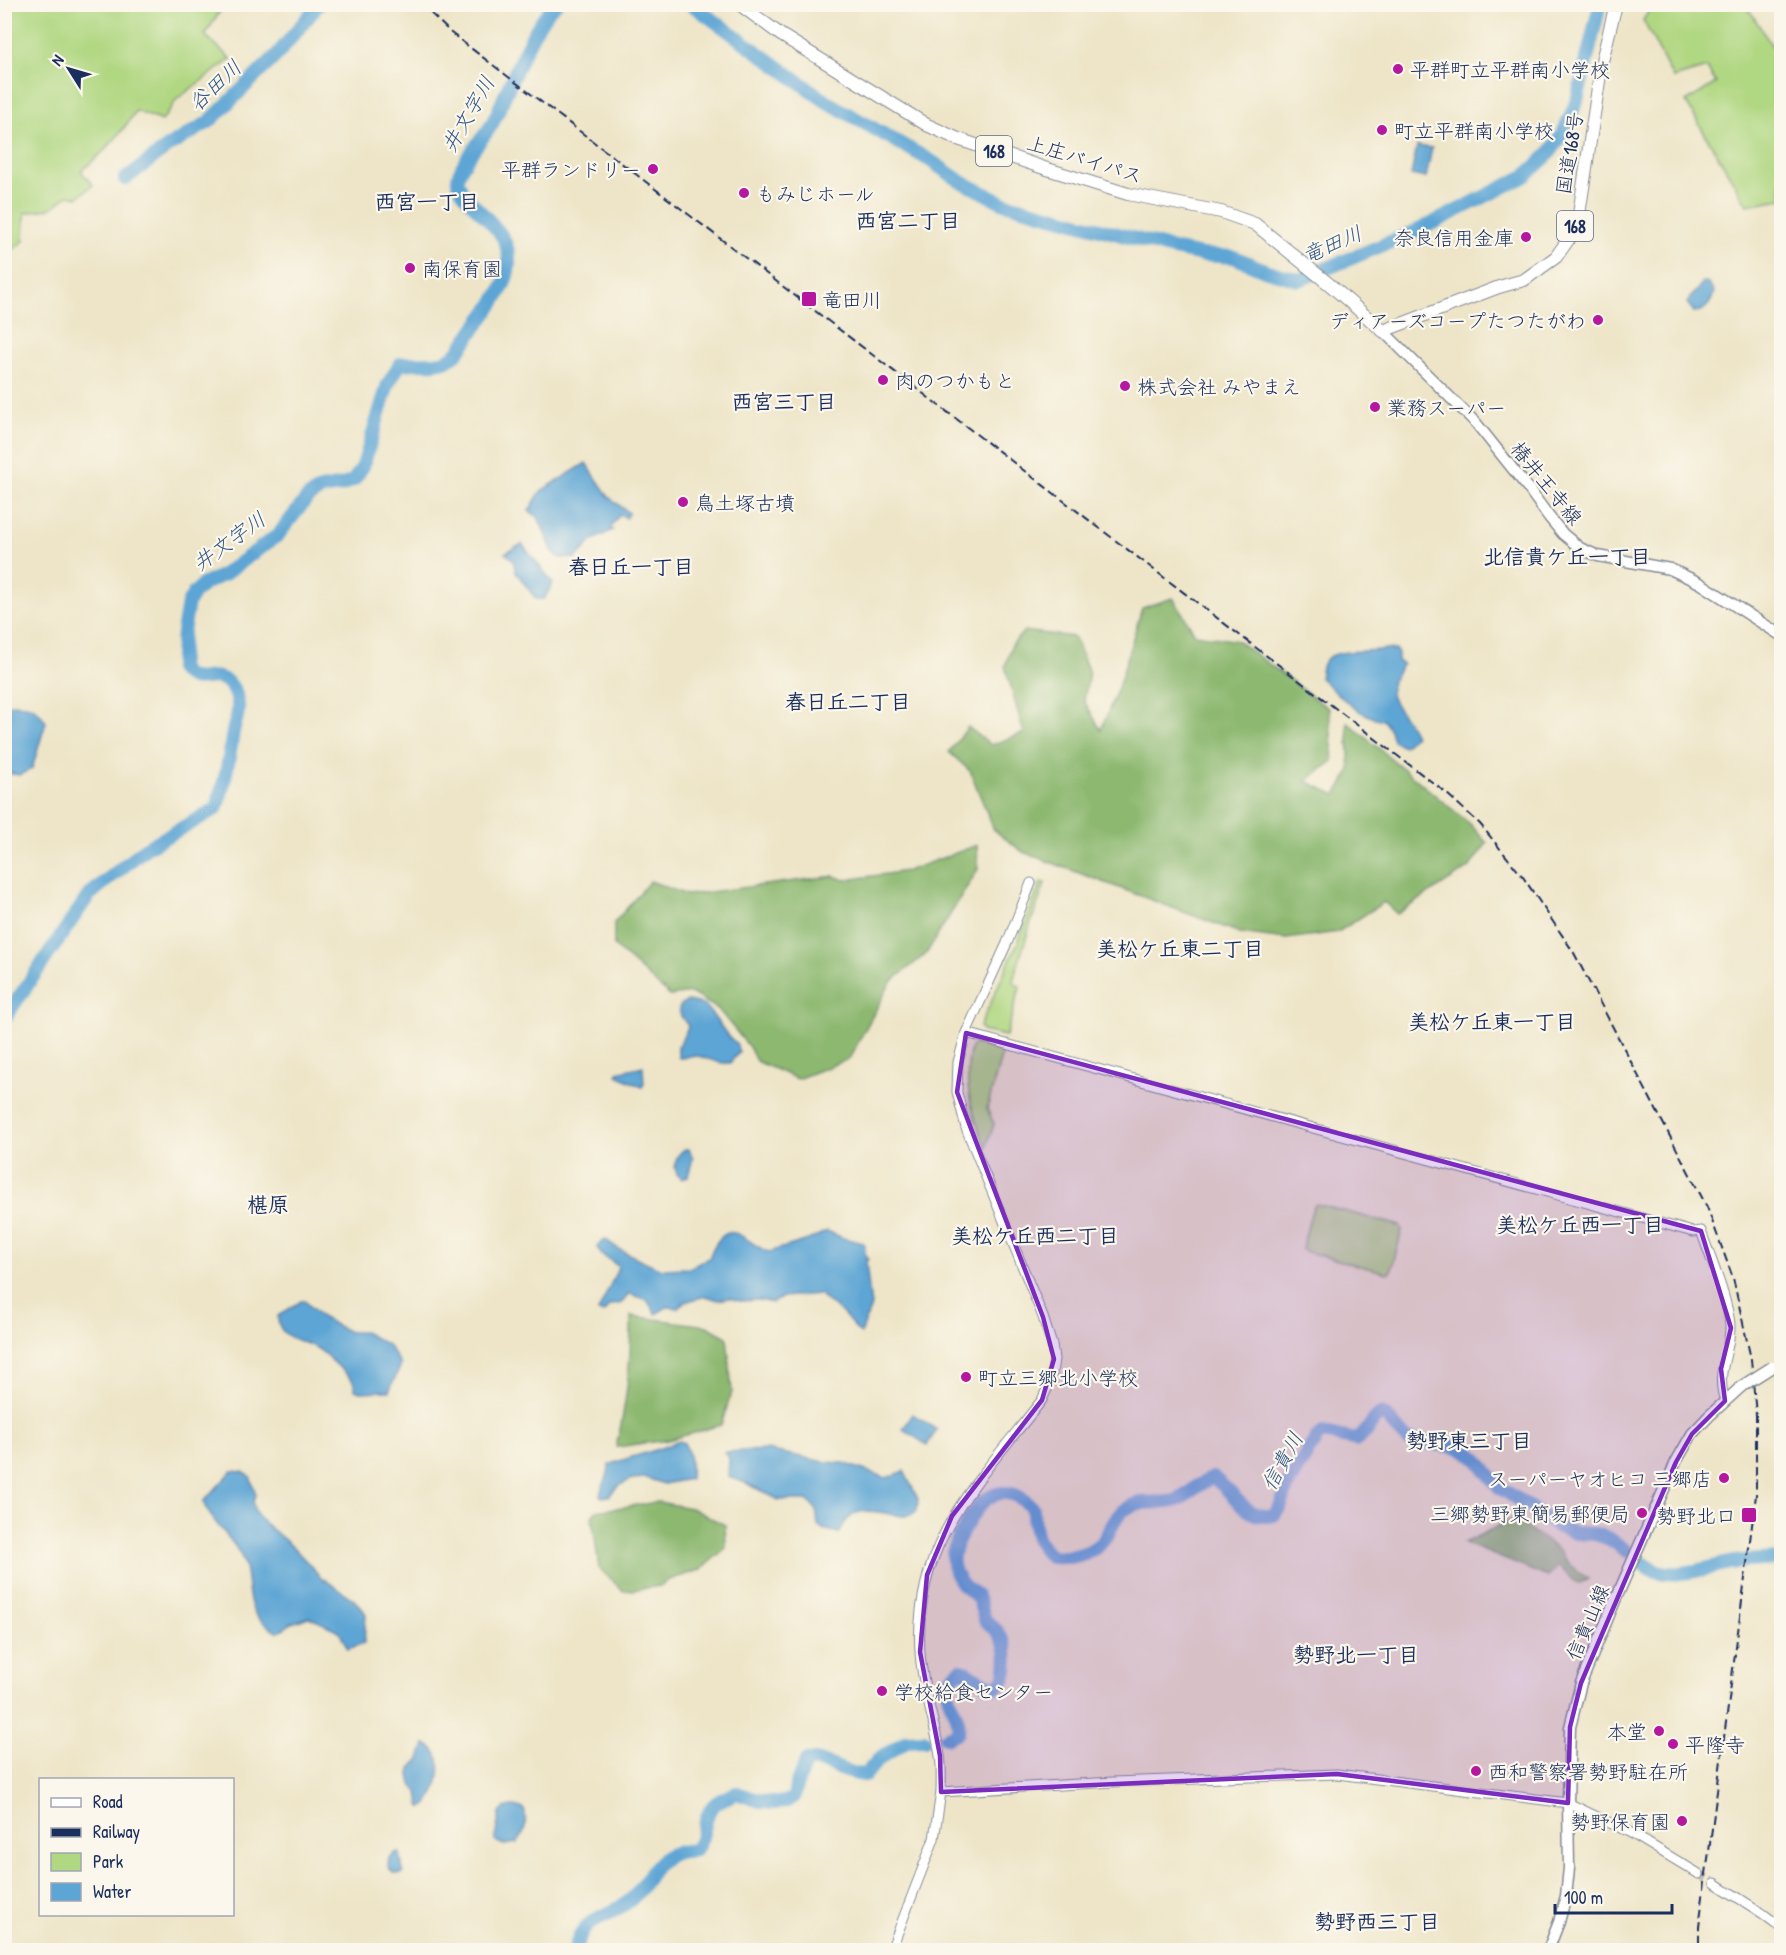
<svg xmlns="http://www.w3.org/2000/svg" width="1786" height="1955" font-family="'Patrick Hand','Klee One',sans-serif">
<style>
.green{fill:#b0d781;stroke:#668370;stroke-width:1.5}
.forest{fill:#8cb86f;stroke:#547466;stroke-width:1.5}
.water{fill:#5da5d4;stroke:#3c6a99;stroke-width:1.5}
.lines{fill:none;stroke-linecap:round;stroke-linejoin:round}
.river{stroke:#5da5d4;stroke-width:14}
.tertiary-tunnel{stroke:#c4c1b3;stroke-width:9;stroke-dasharray:9 4.5;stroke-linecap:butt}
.tertiary-casing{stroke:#848a93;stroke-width:11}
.secondary-casing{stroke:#848a93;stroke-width:13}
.trunk-casing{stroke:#848a93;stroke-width:14}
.tertiary{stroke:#fff;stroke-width:9}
.secondary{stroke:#fff;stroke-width:10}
.trunk{stroke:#fff;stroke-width:12}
.rail{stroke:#1b2f5e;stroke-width:2;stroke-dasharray:9 4.5;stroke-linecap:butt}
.secondary-bridge-casing{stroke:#848a93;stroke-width:13;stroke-linecap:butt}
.secondary-bridge{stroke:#fff;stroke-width:10}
.marked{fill:#7b2cbf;fill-opacity:0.2;stroke:#7b2cbf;stroke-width:4.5;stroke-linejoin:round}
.poi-dot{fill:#b5179e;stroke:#fbf7ec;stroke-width:2}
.labels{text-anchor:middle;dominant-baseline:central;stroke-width:4.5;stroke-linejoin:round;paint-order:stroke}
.shield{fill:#fbf7ec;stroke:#5e6b89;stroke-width:1.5}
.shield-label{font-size:18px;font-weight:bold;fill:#1b2f5e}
.poi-label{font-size:20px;fill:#1b2f5e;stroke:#fbf7ec;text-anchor:start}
.street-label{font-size:20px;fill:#1b2f5e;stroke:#fbf7ec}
.water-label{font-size:21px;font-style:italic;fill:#325887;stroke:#fbf7ec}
.neighbourhood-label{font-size:21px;font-weight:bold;fill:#1b2f5e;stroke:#fbf7ec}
</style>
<rect width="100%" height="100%" fill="#fbf7ec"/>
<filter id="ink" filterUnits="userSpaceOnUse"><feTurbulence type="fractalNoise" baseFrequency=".0167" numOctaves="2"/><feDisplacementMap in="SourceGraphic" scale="12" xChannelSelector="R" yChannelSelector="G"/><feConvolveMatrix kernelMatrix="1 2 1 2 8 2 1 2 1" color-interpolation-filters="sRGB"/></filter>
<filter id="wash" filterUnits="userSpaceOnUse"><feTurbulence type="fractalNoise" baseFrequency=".008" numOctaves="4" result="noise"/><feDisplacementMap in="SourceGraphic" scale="24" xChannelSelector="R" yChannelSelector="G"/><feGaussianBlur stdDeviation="1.35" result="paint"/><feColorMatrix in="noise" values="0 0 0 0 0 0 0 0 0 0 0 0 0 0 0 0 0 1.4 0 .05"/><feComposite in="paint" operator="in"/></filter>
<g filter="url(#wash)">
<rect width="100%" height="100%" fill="#eee5c8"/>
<g class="green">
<path d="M5 4 224 5 205 35 231 59 177 99 162 121 136 111C118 137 106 151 81 171L93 185 78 197 68 195 52 208 25 213 24 241 5 256Z"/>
<polygon points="1653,5 1746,5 1772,46 1781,50 1781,199 1747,205 1686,102 1716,83 1707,68 1673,78 1643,20"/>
<polygon points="1041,882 1045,883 1030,925 1013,981 1020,987 1006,1036 982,1031 980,1026 1019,940"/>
<path d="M975 1044 1000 1050 1002 1053 987 1109 994 1124 986 1148C972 1114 962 1084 971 1047Z"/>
<polygon points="1316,1204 1400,1226 1402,1230 1391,1271 1387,1273 1304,1251 1302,1248 1313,1207"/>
</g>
<g class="forest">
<polygon points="1173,598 1195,634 1238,641 1329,709 1333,761 1306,781 1336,795 1350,771 1347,722 1470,824 1487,843 1469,868 1397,914 1384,902 1338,932 1286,939 1240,933 1023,852 994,830 970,771 949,752 968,727 991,745 1024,733 1005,666 1012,645 1024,631 1074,637 1089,672 1084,701 1101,730 1119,685 1142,608"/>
<polygon points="977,845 978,869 926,954 891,982 849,1059 797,1079 756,1061 749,1047 718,1009 691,993 670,996 614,946 614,923 650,881 687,895 834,876 845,880 907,871"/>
<path d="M631 1316 707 1326 727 1337 732 1392 721 1425 668 1440 616 1447C627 1404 631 1360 631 1316Z"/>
<polygon points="658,1502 691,1508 725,1525 726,1548 700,1570 669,1580 660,1586 623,1591 599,1568 592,1517 596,1511"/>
<polygon points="1514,1518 1561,1552 1566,1562 1588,1579 1578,1584 1558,1566 1548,1577 1464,1543"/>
</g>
<g class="water">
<polygon points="1417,146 1432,148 1426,178 1411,175"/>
<path d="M1703 282 1708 284 1714 292C1712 302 1705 313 1694 312L1687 303Z"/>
<polygon points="586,463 609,497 629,513 626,518 620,514 612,525 611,529 613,530 593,540 576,558 560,558 553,552 538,517 529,511 541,491"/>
<polygon points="522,544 553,583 544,599 536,599 516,572 513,560 505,553"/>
<path d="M1386 649 1396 650 1398 654V661L1403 664C1375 700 1402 704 1415 735L1404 746 1393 741 1390 730 1383 720C1357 716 1340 695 1320 678 1321 674 1321 668 1323 664 1329 647 1370 653 1386 649Z"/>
<path d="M5 704C27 705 33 701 46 722L32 769 20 775 5 773Z"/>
<path d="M688 1001 702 1004 709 1010 728 1036 736 1043 739 1052 730 1063C718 1065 709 1058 697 1056 691 1054 685 1059 679 1058 674 1043 685 1039 688 1026L681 1016 679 1009 681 1004Z"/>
<polygon points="643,1066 644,1084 642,1087 617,1075 618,1072"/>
<path d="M685 1149H689L693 1158 688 1176 682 1179C671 1171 674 1156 685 1149Z"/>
<path d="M827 1231 843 1238 864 1243 866 1258 868 1259 866 1262 871 1306 861 1334C853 1327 850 1321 843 1314 836 1306 825 1303 820 1294L783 1297 772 1303 760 1300 739 1301 730 1298 718 1300 706 1296 684 1302 678 1308 667 1307 656 1314 647 1300 630 1294H628L622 1303 609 1306 604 1313 598 1312 618 1268C613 1258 600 1259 597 1247L605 1239 620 1250 661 1269 689 1268 709 1258C711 1254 712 1249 715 1245 733 1216 748 1246 769 1252L808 1240Z"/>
<path d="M301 1301H305L321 1317 345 1330 350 1332H364L388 1345 401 1365 389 1391 360 1392 355 1390C354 1387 354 1383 353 1381 351 1378 322 1351 318 1349 304 1340 277 1340 278 1316Z"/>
<polygon points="913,1414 937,1430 927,1445 903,1429"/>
<path d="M677 1441 683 1442C691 1452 691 1467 690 1479L664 1484 646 1478 632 1479 618 1486 609 1496 602 1497 600 1495C602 1483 609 1481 609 1465 632 1455 655 1453 677 1441Z"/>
<path d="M767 1450 825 1462 844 1463 886 1478 904 1471 918 1499 917 1511C898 1529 859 1488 839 1533L823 1529 818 1525 816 1509 807 1500H779L746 1483 728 1477 729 1458 725 1452Z"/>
<path d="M232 1471 243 1472 250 1476 256 1495 253 1502 254 1509 260 1519 293 1547 321 1577 353 1599 362 1608 366 1614 364 1643 348 1649 339 1631 309 1617 292 1623 279 1632C270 1628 258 1620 254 1612 245 1595 250 1576 242 1558 233 1537 211 1523 203 1502Z"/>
<path d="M425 1744C451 1752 437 1801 422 1808L420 1805 418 1792 412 1785 410 1775 411 1768 420 1759Z"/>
<path d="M515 1806 524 1809C527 1820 526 1835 517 1843L504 1845 497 1842 495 1838 500 1813 504 1809Z"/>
<polygon points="395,1853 400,1853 403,1872 401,1874 393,1873 388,1866 389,1858"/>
</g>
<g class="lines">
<g class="river">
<polyline points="691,4 827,102 931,161 960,181 1004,203 1173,249 1202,255 1234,257 1267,271 1299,280 1419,230 1525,176 1548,155 1563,134 1577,101 1600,4"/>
<polyline points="125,179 169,146 209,122 276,56 319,4"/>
<path d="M4 1019 89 895 146 848 216 809C225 784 229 759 233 732 234 725 238 717 238 710 239 700 235 687 226 681 210 670 196 689 180 669L183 632 188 603 194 593 204 584 223 575 278 535 308 497 321 489 343 485 354 480 363 466 388 384 400 364C415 361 435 367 449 359 459 354 466 340 473 331 492 305 522 273 503 238 493 220 462 199 458 182 455 168 485 137 492 124 507 95 532 22 556 4"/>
<path d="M1641 1562C1666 1585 1706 1567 1735 1562 1751 1560 1766 1560 1782 1559"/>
<path d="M946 1738 958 1732C963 1707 929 1691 961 1670 974 1675 982 1684 996 1687L1004 1680C1008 1663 1009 1647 998 1632 994 1627 988 1624 985 1619 982 1612 981 1604 977 1597 973 1592 967 1589 963 1585 944 1562 954 1545 968 1522 976 1510 982 1498 997 1494 1012 1490 1023 1498 1033 1509 1033 1528 1036 1545 1051 1557 1067 1558 1087 1556 1100 1544 1110 1535 1112 1519 1124 1510 1143 1496 1158 1507 1177 1500 1191 1494 1197 1483 1213 1478 1235 1491 1245 1522 1274 1515L1281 1505 1289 1483 1317 1437 1323 1433 1357 1440C1370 1431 1370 1420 1381 1414L1386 1416 1407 1440 1457 1447 1466 1450 1477 1459 1499 1487 1559 1527 1575 1533 1595 1534 1610 1539 1627 1551"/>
<path d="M575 1950C584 1914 603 1921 628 1902 645 1889 651 1863 672 1854 678 1851 687 1851 695 1850 706 1837 703 1819 711 1808 717 1800 729 1796 737 1793 754 1799 777 1810 794 1797L796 1786 806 1761C827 1759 843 1774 865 1775L878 1760 906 1741 924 1740"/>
</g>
</g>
</g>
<g filter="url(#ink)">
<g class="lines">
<polyline class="tertiary-tunnel" points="1699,1874 1715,1883"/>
<defs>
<g id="tertiary">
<path d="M966 1033 1693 1232 1701 1231C1709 1254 1731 1307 1730 1329 1729 1356 1715 1373 1725 1401"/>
<path d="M941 1792C941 1780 942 1768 940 1756 935 1721 922 1688 920 1652 913 1541 979 1481 1042 1400L1051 1380 1054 1359 1052 1345 1043 1317 966 1128 957 1092 958 1062 966 1033 1007 943 1031 883"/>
<polyline points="1715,1883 1762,1913 1782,1928"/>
<polyline points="891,1950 934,1839 941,1792 1113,1782 1337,1774 1568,1803 1631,1833 1699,1874"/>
</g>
<g id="secondary">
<polyline points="1383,331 1476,423 1528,488 1549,517 1563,534 1580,548 1598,556 1670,569 1700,583 1782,636"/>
<polyline points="1548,1950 1559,1922 1566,1896 1569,1868 1568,1803 1570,1727 1581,1683 1614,1603 1676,1462 1692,1434 1709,1416 1742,1386"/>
</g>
<polyline id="trunk" points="739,4 781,35 927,125 958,139 1044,168 1128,194 1221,212 1255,224 1329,284 1383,331 1499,287 1524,280 1556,257 1570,237 1578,221 1602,61 1616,4"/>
</defs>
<use href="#tertiary" class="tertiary-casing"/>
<use href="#secondary" class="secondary-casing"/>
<use href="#trunk" class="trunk-casing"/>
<use href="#tertiary" class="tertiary"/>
<use href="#secondary" class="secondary"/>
<use href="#trunk" class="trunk"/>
<polyline class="rail" points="421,4 451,33 1445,792 1480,824 1523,877 1574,953 1707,1207 1733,1278 1751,1359 1756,1415 1756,1495 1699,1927 1699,1950"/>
<defs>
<polyline id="secondary-bridge" points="1742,1386 1772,1367"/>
</defs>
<use href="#secondary-bridge" class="secondary-bridge-casing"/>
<use href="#secondary-bridge" class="secondary-bridge"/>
</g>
</g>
<path class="marked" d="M966 1033 1701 1231 1731 1328 1721 1369 1725 1401 1692 1434 1676 1462 1581 1683 1570 1727 1568 1803 1337 1774 941 1792 940 1756 920 1652 927 1575 952 1516 1042 1400 1054 1359 1043 1317 957 1092Z"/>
<g class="poi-dot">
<circle cx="1398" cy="69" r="6"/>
<circle cx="1382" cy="130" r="6"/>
<circle cx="653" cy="169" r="6"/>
<circle cx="744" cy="193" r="6"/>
<circle cx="1526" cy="237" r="6"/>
<circle cx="410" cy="268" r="6"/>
<rect x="801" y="291" width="16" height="16" rx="3"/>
<circle cx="1598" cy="320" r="6"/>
<circle cx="883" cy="380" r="6"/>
<circle cx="1125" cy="386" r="6"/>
<circle cx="1375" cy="407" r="6"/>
<circle cx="683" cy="502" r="6"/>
<circle cx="966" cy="1377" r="6"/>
<circle cx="1724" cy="1478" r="6"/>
<circle cx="1642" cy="1513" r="6"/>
<rect x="1741" y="1507" width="16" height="16" rx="3"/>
<circle cx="882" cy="1691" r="6"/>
<circle cx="1659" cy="1731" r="6"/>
<circle cx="1673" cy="1744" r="6"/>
<circle cx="1476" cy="1771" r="6"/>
<circle cx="1682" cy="1821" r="6"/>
</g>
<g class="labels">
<g class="shield">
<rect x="976" y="136" width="36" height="30" rx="4.5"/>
<rect x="1557" y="211" width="36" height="30" rx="4.5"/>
</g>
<g class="shield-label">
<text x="994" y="151">168</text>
<text x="1575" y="226">168</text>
</g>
<g class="poi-label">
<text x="1410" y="69">平群町立平群南小学校</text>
<text x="1394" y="130">町立平群南小学校</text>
<text x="641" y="169" text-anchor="end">平群ランドリー</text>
<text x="756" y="193">もみじホール</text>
<text x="1514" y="237" text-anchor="end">奈良信用金庫</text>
<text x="422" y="268">南保育園</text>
<text x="822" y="299">竜田川</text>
<text x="1586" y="320" text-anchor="end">ディアーズコープたつたがわ</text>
<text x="895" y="380">肉のつかもと</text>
<text x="1137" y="386">株式会社 みやまえ</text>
<text x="1387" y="407">業務スーパー</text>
<text x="695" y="502">鳥土塚古墳</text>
<text x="978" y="1377">町立三郷北小学校</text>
<text x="1712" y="1478" text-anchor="end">スーパーヤオヒコ 三郷店</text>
<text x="1630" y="1513" text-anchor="end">三郷勢野東簡易郵便局</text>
<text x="1736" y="1515" text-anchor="end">勢野北口</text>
<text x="894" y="1691">学校給食センター</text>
<text x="1647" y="1731" text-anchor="end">本堂</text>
<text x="1685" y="1744">平隆寺</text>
<text x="1488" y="1771">西和警察署勢野駐在所</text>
<text x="1670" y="1821" text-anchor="end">勢野保育園</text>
</g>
<g class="street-label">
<text transform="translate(1569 153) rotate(-81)">国道168号</text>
<text transform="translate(1085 159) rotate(17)">上庄バイパス</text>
<text transform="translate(1547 483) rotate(51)">椿井王寺線</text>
<text transform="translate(1587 1622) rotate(-67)">信貴山線</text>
</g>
<g class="water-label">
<text transform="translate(215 85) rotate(-43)">谷田川</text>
<text transform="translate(468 114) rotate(-60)">井文字川</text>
<text transform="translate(1332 244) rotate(-23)">竜田川</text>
<text transform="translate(229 541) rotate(-36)">井文字川</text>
<text transform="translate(1282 1461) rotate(-61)">信貴川</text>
</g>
<g class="neighbourhood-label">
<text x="427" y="201">西宮一丁目</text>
<text x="908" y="220">西宮二丁目</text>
<text x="784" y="401">西宮三丁目</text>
<text x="1567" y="556">北信貴ケ丘一丁目</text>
<text x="631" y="566">春日丘一丁目</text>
<text x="848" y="701">春日丘二丁目</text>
<text x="1180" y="948">美松ケ丘東二丁目</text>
<text x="1492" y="1021">美松ケ丘東一丁目</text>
<text x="268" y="1204">椹原</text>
<text x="1580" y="1224">美松ケ丘西一丁目</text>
<text x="1035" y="1235">美松ケ丘西二丁目</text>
<text x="1469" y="1440">勢野東三丁目</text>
<text x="1356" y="1654">勢野北一丁目</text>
<text x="1377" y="1921">勢野西三丁目</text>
</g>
</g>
<rect width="1786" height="1955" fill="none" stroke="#fbf7ec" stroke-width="24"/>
<rect x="39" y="1778" width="195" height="138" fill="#fbf7ec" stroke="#a1a7b3" stroke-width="1.5"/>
<rect x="51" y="1798" width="30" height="9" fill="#ffffff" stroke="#a1a7b3" stroke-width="1.5"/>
<text x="93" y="1808" font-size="18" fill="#1b2f5e">Road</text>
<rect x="51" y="1828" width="30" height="9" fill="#1b2f5e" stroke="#a1a7b3" stroke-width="1.5"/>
<text x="93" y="1838" font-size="18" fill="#1b2f5e">Railway</text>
<rect x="51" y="1853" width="30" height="18" fill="#b0d781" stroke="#a1a7b3" stroke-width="1.5"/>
<text x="93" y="1868" font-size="18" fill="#1b2f5e">Park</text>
<rect x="51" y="1883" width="30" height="18" fill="#5da5d4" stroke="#a1a7b3" stroke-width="1.5"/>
<text x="93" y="1898" font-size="18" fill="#1b2f5e">Water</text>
<g transform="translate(69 69) rotate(307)" stroke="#fbf7ec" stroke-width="4.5" paint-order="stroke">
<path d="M0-4.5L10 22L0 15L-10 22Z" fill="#1b2f5e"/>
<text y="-9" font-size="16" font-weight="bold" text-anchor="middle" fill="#1b2f5e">N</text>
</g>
<path d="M1555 1904v9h117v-9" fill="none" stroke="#1b2f5e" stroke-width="3"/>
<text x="1564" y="1904" font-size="18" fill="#1b2f5e" stroke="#fbf7ec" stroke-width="4.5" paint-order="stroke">100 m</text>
</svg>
